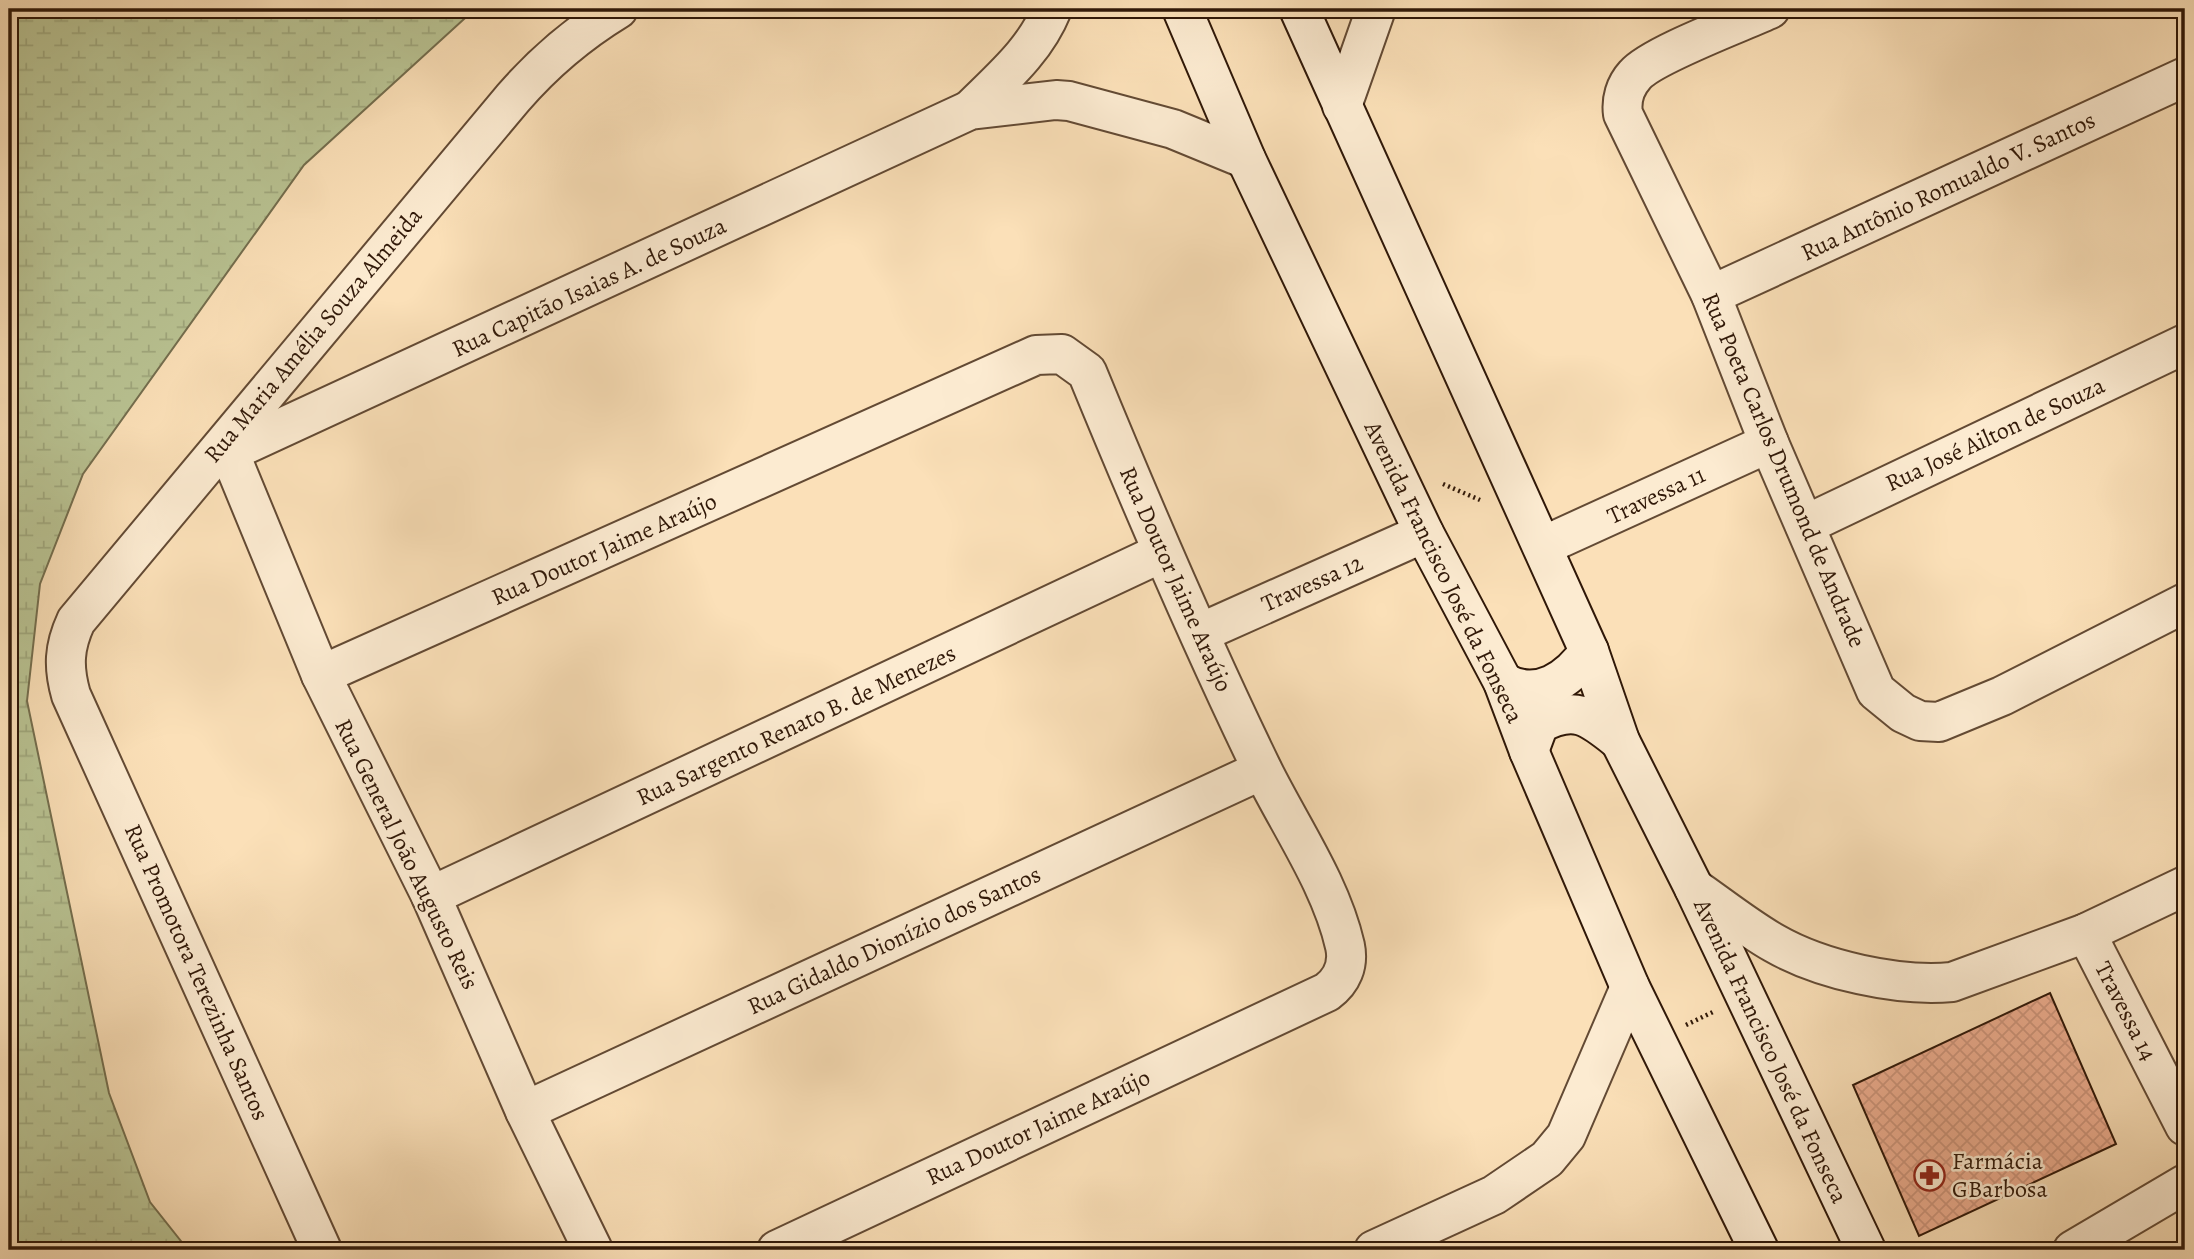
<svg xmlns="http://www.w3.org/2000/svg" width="2194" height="1259" font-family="Alegreya,serif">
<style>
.wetland{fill:url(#wetland-marsh);stroke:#746e4e;stroke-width:2}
.building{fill:url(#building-cross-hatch);stroke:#301808;stroke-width:2}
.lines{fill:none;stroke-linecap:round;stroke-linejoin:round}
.minor-casing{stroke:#634a34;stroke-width:42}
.secondary-casing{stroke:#301808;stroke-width:42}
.path{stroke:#301808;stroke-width:4.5;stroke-dasharray:2 3.5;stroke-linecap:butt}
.minor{stroke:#fcebd1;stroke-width:38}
.secondary{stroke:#fcebd1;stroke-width:38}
.labels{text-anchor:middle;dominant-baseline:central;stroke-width:5;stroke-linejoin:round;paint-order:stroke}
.street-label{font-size:24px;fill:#301808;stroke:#fcebd1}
.poi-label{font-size:24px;fill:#301808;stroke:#fcebd1;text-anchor:start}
</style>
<defs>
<pattern id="wetland-marsh" width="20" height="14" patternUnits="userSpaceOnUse" patternTransform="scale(1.75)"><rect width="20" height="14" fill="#b9c393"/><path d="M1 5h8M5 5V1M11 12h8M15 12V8" fill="none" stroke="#9fa77d"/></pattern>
<pattern id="building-cross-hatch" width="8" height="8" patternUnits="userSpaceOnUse" patternTransform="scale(1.75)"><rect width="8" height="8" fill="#edad8f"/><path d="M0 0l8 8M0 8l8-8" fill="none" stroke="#cc947a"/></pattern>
</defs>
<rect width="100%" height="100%" fill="#fbe0b8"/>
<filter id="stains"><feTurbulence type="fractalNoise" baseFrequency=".00286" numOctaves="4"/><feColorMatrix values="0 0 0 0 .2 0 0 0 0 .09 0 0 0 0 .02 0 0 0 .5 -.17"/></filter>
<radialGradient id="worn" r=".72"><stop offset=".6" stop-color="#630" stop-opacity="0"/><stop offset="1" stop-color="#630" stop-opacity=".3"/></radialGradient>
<polygon class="wetland" points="9,9 475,9 304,165 83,474 40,584 27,701 109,1093 150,1202 188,1250 9,1250"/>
<polygon class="building" points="2050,993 2116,1144 1919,1236 1853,1085"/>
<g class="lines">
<defs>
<g id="minor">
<path d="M1770 9C1742 22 1652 55 1635 75 1625 86 1621 100 1623 114L1711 295 1769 443 1876 691 1903 713 1920 721 1939 722 2002 696 2185 603"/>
<polyline points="1342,106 1376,9"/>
<path d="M970 110C1001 79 1035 51 1052 9"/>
<polyline points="1711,295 2185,77"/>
<polyline points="230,454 321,675 431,896 525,1111 593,1250"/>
<polyline points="212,460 970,110 1056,100 1069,101 1173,129 1246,159"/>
<polyline points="1805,525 2185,344"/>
<polyline points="1543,546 1769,443"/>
<polyline points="1200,633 1424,533"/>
<path d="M321 675 1036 355 1062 354 1087 372C1142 506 1199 639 1262 769 1290 826 1331 884 1345 946 1349 965 1342 981 1327 992L777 1250"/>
<path d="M1694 888C1720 906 1746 927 1774 943 1821 970 1898 987 1952 982L2086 933 2185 886"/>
<polyline points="431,896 1161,553"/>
<polyline points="2086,933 2185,1126"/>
<polyline points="525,1111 1262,770"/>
<path d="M322 1250 71 695C63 667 64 647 76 621L513 98C545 61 577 34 618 9"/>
<polyline points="1374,1250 1494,1195 1547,1159 1566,1136 1630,987"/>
<polyline points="2073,1250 2185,1184"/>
</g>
<g id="secondary">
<polyline points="1182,9 1246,159 1424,533 1503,682 1529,751 1630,987 1759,1250"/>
<polyline points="1299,9 1589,651 1620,741 1694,888 1866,1250"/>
<path d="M1503 682C1538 702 1570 679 1589 651"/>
<path d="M1529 751 1539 724C1576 704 1590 717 1620 741"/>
</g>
</defs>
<use href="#minor" class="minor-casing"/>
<use href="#secondary" class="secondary-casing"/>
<g class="path">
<polyline points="1443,484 1480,500"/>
<polyline points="1686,1025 1713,1012"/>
</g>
<use href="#minor" class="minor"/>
<use href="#secondary" class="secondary"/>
</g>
<defs>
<symbol id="pharmacy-ring" viewBox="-11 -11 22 22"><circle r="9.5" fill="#fcebd1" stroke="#8f2418" stroke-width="1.5"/><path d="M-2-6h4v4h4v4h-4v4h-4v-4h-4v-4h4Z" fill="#8f2418"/></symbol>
</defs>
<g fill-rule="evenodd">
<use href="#pharmacy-ring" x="1912" y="1158" width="35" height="35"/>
</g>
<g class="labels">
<g class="street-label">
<text transform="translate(1948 186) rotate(-25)">Rua Antônio Romualdo V. Santos</text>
<text transform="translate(589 287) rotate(-25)">Rua Capitão Isaias A. de Souza</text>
<text transform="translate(313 335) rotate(-50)">Rua Maria Amélia Souza Almeida</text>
<text transform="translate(1995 434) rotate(-25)">Rua José Ailton de Souza</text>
<text transform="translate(1784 470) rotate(67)">Rua Poeta Carlos Drumond de Andrade</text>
<text transform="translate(1656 495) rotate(-25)">Travessa 11</text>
<text transform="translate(604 549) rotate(-24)">Rua Doutor Jaime Araújo</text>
<text transform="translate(1444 572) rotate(64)">Avenida Francisco José da Fonseca</text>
<text transform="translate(1176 579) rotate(66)">Rua Doutor Jaime Araújo</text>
<text transform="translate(1312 583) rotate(-24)">Travessa 12</text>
<text transform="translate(796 725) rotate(-25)">Rua Sargento Renato B. de Menezes</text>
<text transform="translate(407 854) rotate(64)">Rua General João Augusto Reis</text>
<text transform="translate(894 940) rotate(-25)">Rua Gidaldo Dionízio dos Santos</text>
<text transform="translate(197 972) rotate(66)">Rua Promotora Terezinha Santos</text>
<text transform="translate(2126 1011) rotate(63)">Travessa 14</text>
<text transform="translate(1771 1051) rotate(65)">Avenida Francisco José da Fonseca</text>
<text transform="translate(1038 1127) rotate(-25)">Rua Doutor Jaime Araújo</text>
</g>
<g class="poi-label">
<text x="1952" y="1161">Farmácia<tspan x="1952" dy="28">GBarbosa</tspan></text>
</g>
</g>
<rect width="2194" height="1259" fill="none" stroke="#fbe0b8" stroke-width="35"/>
<rect x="10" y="10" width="2173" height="1238" fill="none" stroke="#301808" stroke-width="3.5"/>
<rect x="18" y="18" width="2159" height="1224" fill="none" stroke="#301808" stroke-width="2"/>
<rect width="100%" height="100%" filter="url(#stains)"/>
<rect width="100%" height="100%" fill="url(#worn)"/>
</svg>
